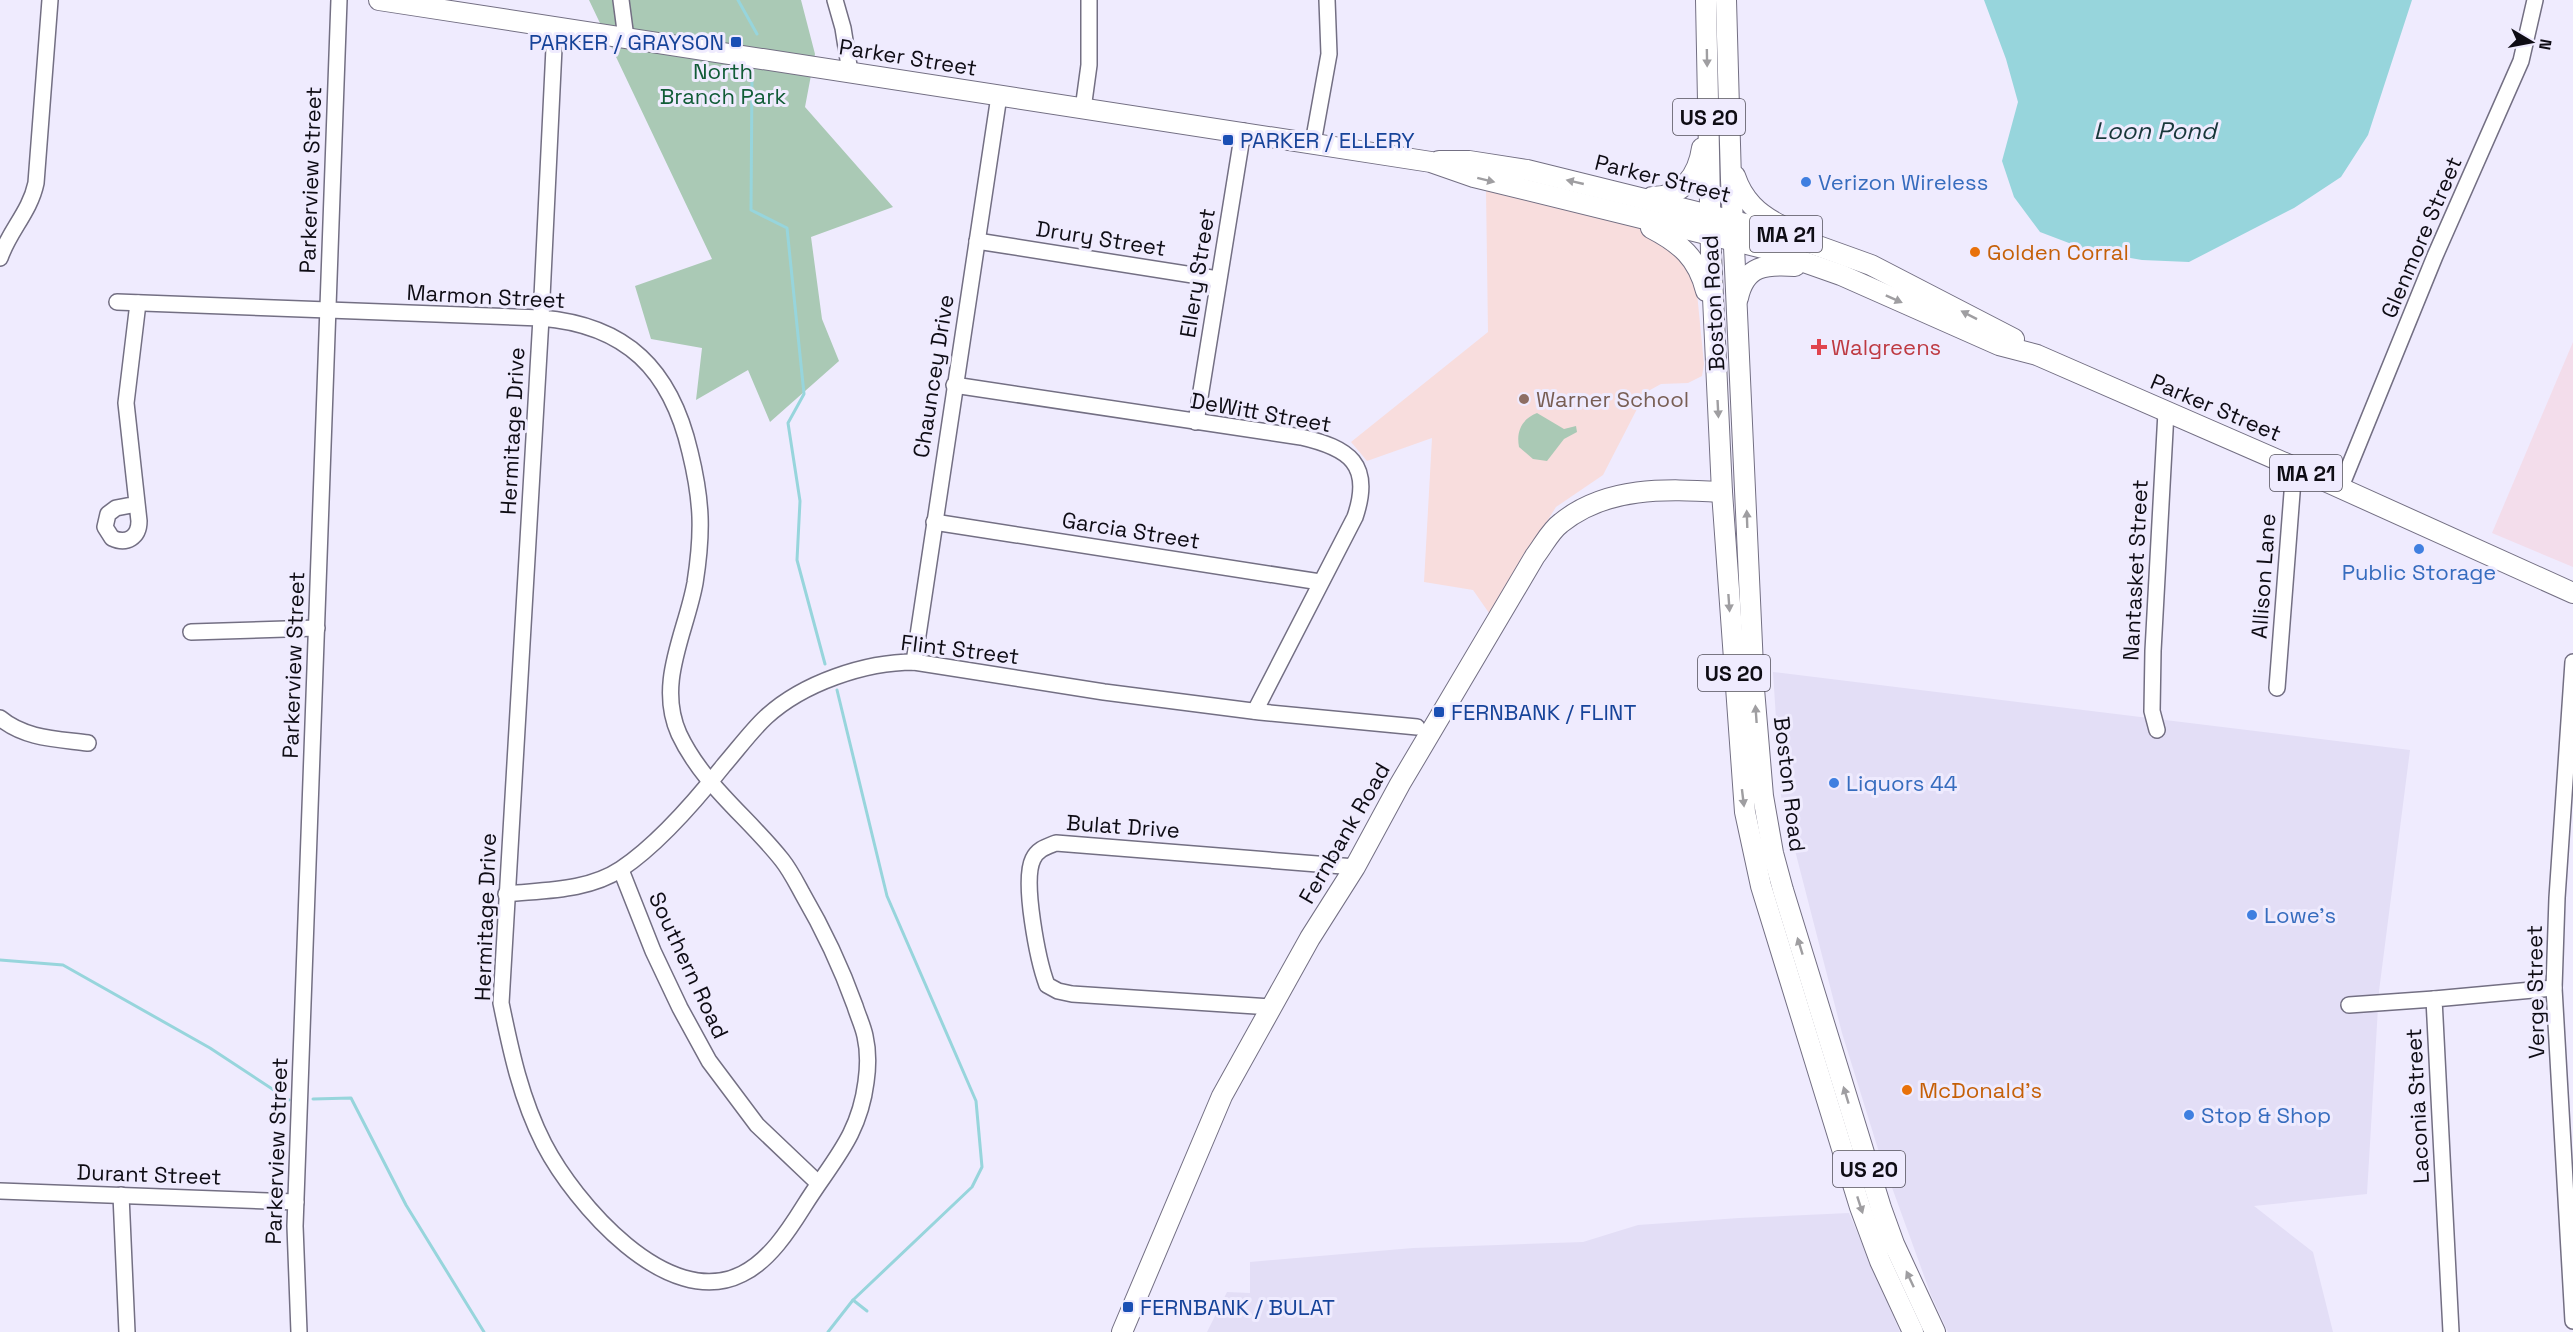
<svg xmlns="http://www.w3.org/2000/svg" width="2573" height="1332" font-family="'Space Grotesk',sans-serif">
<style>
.built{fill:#e3def6}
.industrial{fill:#f3ddeb}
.education{fill:#f8dddd}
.green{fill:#aac9b5}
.water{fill:#97d5dc}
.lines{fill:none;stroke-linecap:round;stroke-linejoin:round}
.stream{stroke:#97d5dc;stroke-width:3}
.minor-casing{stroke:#736f83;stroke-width:18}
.major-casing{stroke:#736f83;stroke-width:22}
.minor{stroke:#fff;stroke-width:15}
.major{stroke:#fff;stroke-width:20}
.oneway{fill:#9f9ea1}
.transit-dot{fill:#1a4fb4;stroke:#efebfe;stroke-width:2}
.shop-dot{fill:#3f7fe0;stroke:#efebfe;stroke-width:2}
.food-dot{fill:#e8710a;stroke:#efebfe;stroke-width:2}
.health-dot{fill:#e0444e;stroke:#efebfe;stroke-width:2}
.education-dot{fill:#8d6e63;stroke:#efebfe;stroke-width:2}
.labels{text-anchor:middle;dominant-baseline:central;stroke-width:6;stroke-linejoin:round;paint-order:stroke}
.shield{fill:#efebfe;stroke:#524f5a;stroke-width:1.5}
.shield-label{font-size:21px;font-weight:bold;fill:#0e0c14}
.transit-label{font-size:22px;fill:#164399;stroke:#efebfe;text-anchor:start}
.street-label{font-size:22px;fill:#0e0c14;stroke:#efebfe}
.park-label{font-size:22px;fill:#115c37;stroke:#efebfe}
.shop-label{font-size:22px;fill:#366cbe;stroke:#efebfe;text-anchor:start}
.food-label{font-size:22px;fill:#c56008;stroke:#efebfe;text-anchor:start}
.health-label{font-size:22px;fill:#be3a42;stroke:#efebfe;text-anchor:start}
.education-label{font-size:22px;fill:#785e54;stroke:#efebfe;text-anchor:start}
.water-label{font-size:24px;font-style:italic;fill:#18373a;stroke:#efebfe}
</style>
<rect width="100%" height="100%" fill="#efebfe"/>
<g class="built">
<polygon points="1773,672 2410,750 2379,991 2367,1194 2254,1206 2313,1252 2333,1332 1948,1332 1931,1295 1878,1149 1842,1033 1781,796"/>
<polygon points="1849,1213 1900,1332 1207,1332 1227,1292 1250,1293 1250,1262 1413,1248 1583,1242 1638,1225 1739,1218"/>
</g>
<polygon class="industrial" points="2573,342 2573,567 2492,533"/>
<polygon class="education" points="1486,190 1621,218 1666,244 1686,265 1697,293 1704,364 1702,376 1688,383 1661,384 1650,390 1637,409 1603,475 1556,507 1489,613 1473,590 1424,582 1432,438 1367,461 1351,442 1488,332"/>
<g class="green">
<polygon points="589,0 801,0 815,54 805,107 893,207 811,237 822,319 839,361 770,422 748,370 696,400 702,348 651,339 635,286 712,259"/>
<path d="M1537 413 1564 429 1576 426 1577 432 1564 439 1547 461 1533 459 1519 447C1516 431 1522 419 1537 413Z"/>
</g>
<polygon class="water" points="1984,0 2412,0 2368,135 2341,177 2294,208 2189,262 2142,260 2090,251 2040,232 2014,197 2002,161 2018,102 2006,59"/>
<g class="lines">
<g class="stream">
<polyline points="738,0 757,34"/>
<polyline points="752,77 751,210 787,228 804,394 788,423 800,501 797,560 825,664"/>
<polyline points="0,960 63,965 210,1048 289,1100"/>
<polyline points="313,1099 351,1098 406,1205 484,1332"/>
<polyline points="853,1300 867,1311"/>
<polyline points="828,1332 853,1300 972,1187 982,1167 976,1101 887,896 837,690"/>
</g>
<defs>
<g id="minor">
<polyline points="621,0 626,38"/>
<polyline points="835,0 843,28 850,72"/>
<polyline points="1083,109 1089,65 1089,0"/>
<polyline points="1313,143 1329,54 1327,0"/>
<polyline points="977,241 1218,279"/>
<path d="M0 258C9 231 30 212 36 183L50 0"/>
<path d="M117 302 541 318C627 325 671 370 690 452 702 501 703 532 695 583 686 633 656 683 679 734 703 785 748 817 782 860 790 870 796 882 802 893 823 929 841 967 855 1006 858 1016 863 1026 865 1036 868 1049 868 1068 866 1082 859 1137 832 1161 804 1206 789 1230 769 1261 742 1274 667 1312 574 1202 544 1144 521 1099 511 1052 501 1003L541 318 555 27"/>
<path d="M954 385 1301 437C1349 448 1373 464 1355 517L1255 711"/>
<polyline points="1196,422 1243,131"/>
<polyline points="2340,489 2435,256 2521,61 2535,0"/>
<path d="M137 504 116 508 108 514 105 527 112 538C127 545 139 537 139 521L126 403 138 303"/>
<polyline points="934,522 1320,582"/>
<polyline points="191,632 317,628"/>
<polyline points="914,662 999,96"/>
<polyline points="2573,662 2557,898 2554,988 2573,1321"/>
<polyline points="2277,688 2294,467"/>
<path d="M0 718C25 739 58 739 88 743"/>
<polyline points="2157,730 2152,711 2153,651 2166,412"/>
<polyline points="621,870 653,951 680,1008 709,1061 757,1125 818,1183"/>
<path d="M506 894C545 890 588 891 621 869 657 845 697 799 724 765 738 749 751 731 766 717 803 683 865 662 914 662L1104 692 1260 712 1417 727"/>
<polyline points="2349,1005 2434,999"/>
<path d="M1271 1007 1072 994 1058 991 1047 985C1038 961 1022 881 1033 859 1038 849 1046 847 1056 843L1355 867"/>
<polyline points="0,1191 296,1202"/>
<polyline points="121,1195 127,1332"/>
<polyline points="299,1332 295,1226 339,0"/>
<polyline points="2451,1332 2434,999 2554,988"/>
</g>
<g id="major">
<polyline points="379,0 1431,162 1474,177 1767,249 1841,275 1999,345 2037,355 2294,467 2573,593"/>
<polyline points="1706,0 1711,254 1722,492 1745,812 1761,886 1860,1207 1880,1261 1913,1332"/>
<polyline points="1726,0 1731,180 1754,689 1763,796 1773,853 1783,890 1881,1208 1894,1244 1935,1332"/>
<polyline points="1439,161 1469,161 1527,170 1782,233 1871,265 2014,339"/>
<path d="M1735 176C1743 200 1758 214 1780 225"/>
<path d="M1652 197C1682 197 1698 176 1702 148"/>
<path d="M1651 228C1680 243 1698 258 1706 291"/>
<path d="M1738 298C1745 265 1766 264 1795 266"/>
<path d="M1122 1332 1222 1096 1310 938 1355 867 1400 784 1535 556C1543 546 1550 531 1561 523 1607 486 1665 489 1722 492"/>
</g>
</defs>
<use href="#minor" class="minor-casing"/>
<use href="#major" class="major-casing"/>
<use href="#minor" class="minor"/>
<use href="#major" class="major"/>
</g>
<defs><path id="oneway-solid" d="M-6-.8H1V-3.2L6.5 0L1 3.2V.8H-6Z" transform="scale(1.5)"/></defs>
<g class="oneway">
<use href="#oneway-solid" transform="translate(1707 58) rotate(89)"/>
<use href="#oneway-solid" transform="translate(1486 180) rotate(14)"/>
<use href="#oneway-solid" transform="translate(1575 182) rotate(-167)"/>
<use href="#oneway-solid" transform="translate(1894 299) rotate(24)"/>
<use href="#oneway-solid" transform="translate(1969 315) rotate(-153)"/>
<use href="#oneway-solid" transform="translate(1718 409) rotate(87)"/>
<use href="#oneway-solid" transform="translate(1747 519) rotate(-92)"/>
<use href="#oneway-solid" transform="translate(1729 603) rotate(86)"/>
<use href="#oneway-solid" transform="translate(1756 714) rotate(-94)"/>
<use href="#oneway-solid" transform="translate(1743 798) rotate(83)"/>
<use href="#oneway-solid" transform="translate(1800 946) rotate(-107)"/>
<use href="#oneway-solid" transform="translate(1846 1095) rotate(-107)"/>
<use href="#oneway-solid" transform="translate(1860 1205) rotate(72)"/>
<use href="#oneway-solid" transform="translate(1910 1279) rotate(-115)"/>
</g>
<g class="transit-dot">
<rect x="730" y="36" width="12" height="12" rx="3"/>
<rect x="1222" y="134" width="12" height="12" rx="3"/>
<rect x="1433" y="706" width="12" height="12" rx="3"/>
<rect x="1122" y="1301" width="12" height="12" rx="3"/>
</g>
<g class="shop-dot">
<circle cx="1806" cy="182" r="6"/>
<circle cx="2419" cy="549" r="6"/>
<circle cx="1834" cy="783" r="6"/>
<circle cx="2252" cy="915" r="6"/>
<circle cx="2189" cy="1115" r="6"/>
</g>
<g class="food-dot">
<circle cx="1975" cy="252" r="6"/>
<circle cx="1907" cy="1090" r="6"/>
</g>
<path class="health-dot" d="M1816 338h6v6h6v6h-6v6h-6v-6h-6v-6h6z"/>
<circle class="education-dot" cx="1524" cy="399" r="6"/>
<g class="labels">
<g class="shield">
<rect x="1673" y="99" width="72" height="36" rx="4.5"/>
<rect x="1750" y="216" width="72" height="36" rx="4.5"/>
<rect x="2270" y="455" width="72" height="36" rx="4.5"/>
<rect x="1698" y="655" width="72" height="36" rx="4.5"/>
<rect x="1833" y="1151" width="72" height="36" rx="4.5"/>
</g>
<g class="shield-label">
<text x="1709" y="117">US 20</text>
<text x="1786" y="234">MA 21</text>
<text x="2306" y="473">MA 21</text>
<text x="1734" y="673">US 20</text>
<text x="1869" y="1169">US 20</text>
</g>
<g class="transit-label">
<text x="724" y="42" text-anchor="end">PARKER / GRAYSON</text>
<text x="1240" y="140">PARKER / ELLERY</text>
<text x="1451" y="712">FERNBANK / FLINT</text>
<text x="1140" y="1307">FERNBANK / BULAT</text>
</g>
<g class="street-label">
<text transform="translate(908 57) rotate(9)">Parker Street</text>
<text transform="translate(1663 178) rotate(14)">Parker Street</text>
<text transform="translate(310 180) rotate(-88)">Parkerview Street</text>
<text transform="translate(2421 237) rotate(-67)">Glenmore Street</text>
<text transform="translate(1101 238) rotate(9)">Drury Street</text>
<text transform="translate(1197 273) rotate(-81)">Ellery Street</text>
<text transform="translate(486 296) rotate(3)">Marmon Street</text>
<text transform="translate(1713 303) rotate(-93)">Boston Road</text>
<text transform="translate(933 376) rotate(-81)">Chauncey Drive</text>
<text transform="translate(2216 407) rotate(23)">Parker Street</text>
<text transform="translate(1261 412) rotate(10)">DeWitt Street</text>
<text transform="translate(512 431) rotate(-87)">Hermitage Drive</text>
<text transform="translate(1131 530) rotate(9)">Garcia Street</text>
<text transform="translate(2135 570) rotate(-87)">Nantasket Street</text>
<text transform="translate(2263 576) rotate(-86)">Allison Lane</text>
<text transform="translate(960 649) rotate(7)">Flint Street</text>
<text transform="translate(293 665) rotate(-88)">Parkerview Street</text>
<text transform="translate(1790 784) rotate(83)">Boston Road</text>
<text transform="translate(1123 826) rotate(4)">Bulat Drive</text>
<text transform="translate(1344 833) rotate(-60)">Fernbank Road</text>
<text transform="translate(485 917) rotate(-88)">Hermitage Drive</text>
<text transform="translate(689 965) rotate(65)">Southern Road</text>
<text transform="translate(2535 992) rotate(-91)">Verge Street</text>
<text transform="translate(2417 1106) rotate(-93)">Laconia Street</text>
<text transform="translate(276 1151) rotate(-88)">Parkerview Street</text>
<text transform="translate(149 1174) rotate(2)">Durant Street</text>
</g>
<g class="park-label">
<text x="723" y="71">North<tspan x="723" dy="25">Branch Park</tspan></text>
</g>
<g class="shop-label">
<text x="1818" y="182">Verizon Wireless</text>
<text x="2419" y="572" text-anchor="middle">Public Storage</text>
<text x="1846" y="783">Liquors 44</text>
<text x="2264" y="915">Lowe's</text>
<text x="2201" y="1115">Stop &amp; Shop</text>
</g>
<g class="food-label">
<text x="1987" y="252">Golden Corral</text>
<text x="1919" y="1090">McDonald's</text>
</g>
<g class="health-label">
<text x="1831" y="347">Walgreens</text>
</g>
<g class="education-label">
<text x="1536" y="399">Warner School</text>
</g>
<g class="water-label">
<text x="2155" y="130">Loon Pond</text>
</g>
</g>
<g transform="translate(2531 42) rotate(100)" stroke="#efebfe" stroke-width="4.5" paint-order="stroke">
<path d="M0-4.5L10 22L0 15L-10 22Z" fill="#0e0c14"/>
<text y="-9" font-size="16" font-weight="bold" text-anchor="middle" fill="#0e0c14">N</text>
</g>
</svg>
